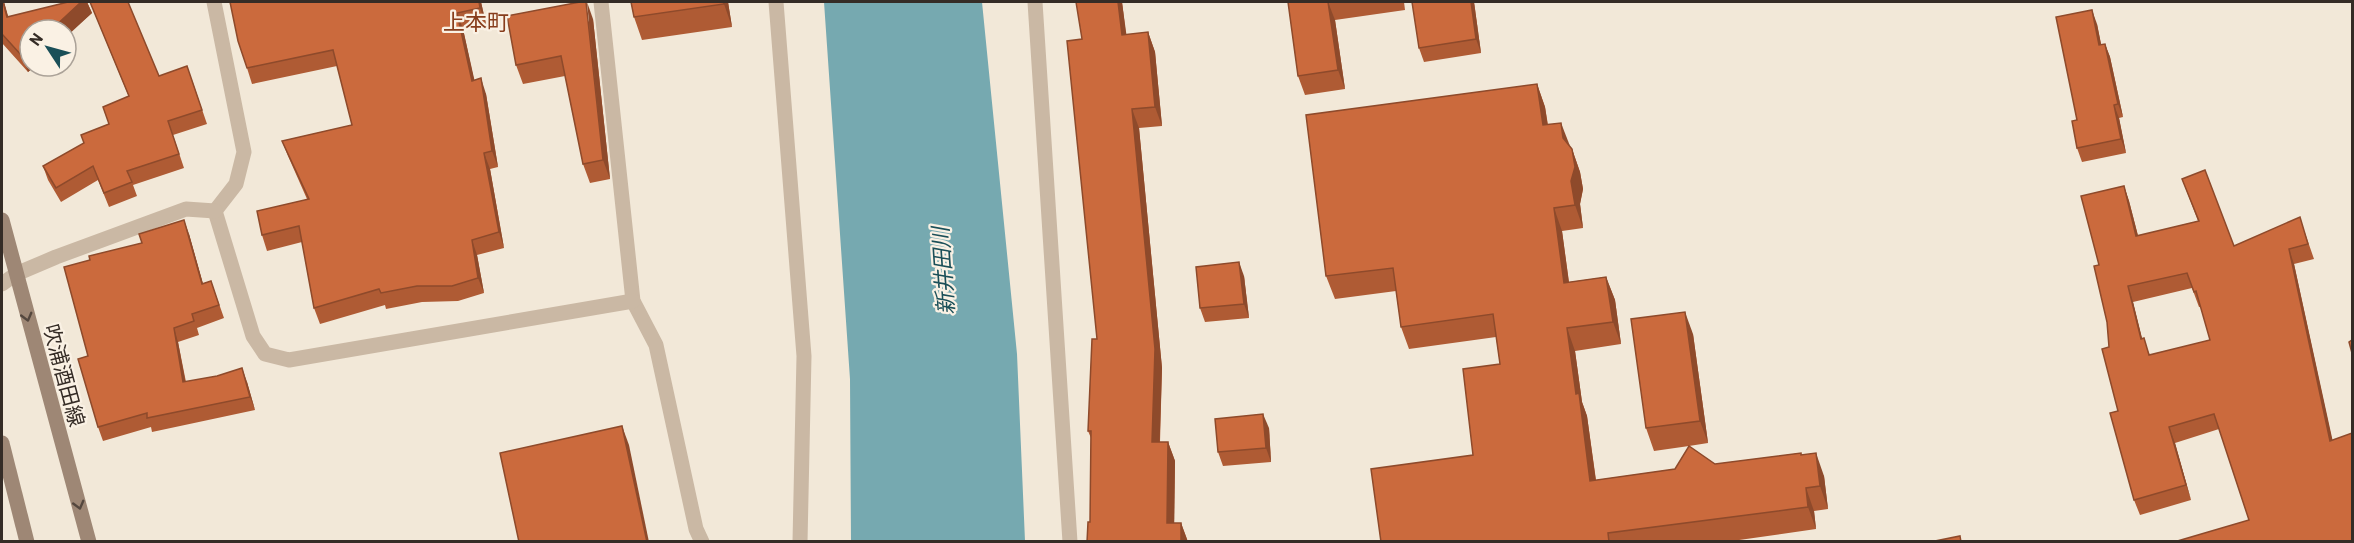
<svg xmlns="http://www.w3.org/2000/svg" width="2354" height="543" font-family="Barlow,'Noto Sans JP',sans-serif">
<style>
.water{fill:#76a9b0}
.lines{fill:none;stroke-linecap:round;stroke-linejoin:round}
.minor{stroke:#cab8a4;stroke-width:15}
.tertiary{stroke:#cab8a4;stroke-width:15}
.secondary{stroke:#9e8775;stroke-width:15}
.wall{fill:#af5b34;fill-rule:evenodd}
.shaded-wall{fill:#8e4a2b}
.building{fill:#cb6a3d;stroke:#8e4a2b;stroke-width:1.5;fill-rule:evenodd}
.oneway{stroke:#54473e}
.labels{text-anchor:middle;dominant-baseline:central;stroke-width:4.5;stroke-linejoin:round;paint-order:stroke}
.street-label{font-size:21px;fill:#352c26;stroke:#faf1e4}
.neighbourhood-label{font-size:22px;fill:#873d1c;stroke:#faf1e4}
.water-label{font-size:22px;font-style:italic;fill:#1a4f58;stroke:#faf1e4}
</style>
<rect width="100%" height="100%" fill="#f2e8d8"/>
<polygon class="water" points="824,2 982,2 1017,354 1025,541 851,541 850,379"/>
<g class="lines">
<g class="minor">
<polyline points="214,2 244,152 236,184 215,211"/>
<polyline points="601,2 633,301 656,345 696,529 702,542"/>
<polyline points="1035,2 1070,542"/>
<polyline points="215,211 253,336 265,354 289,360 633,301"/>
<polyline points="2,284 16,274 56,257 186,209 215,211"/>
</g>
<polyline class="tertiary" points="776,2 804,356 800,542"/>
<g class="secondary">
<polyline points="2,220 89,542"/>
<polyline points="2,443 27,542"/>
</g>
</g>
<g class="wall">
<polygon points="2,2 4,2 8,17 68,2 87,2 92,13 30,66 35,66 28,72 2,43"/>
<polygon points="90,2 159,76 192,80 207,124 173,135 184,168 133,185 137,196 109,207 98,180 61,202 48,180 43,166 84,143 109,124 129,97"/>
<polygon points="230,2 481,2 486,24 463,29 474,80 486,94 498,167 490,169 504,248 477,255 484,293 458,301 422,302 386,309 385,305 320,324 314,308 302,242 267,251 262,235 307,199 288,156 282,141 352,125 337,66 252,84 247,68"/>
<polygon points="631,2 728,2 732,27 642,40 634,17"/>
<polygon points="1122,2 1126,35 1148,32 1155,52 1162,126 1139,128 1162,368 1160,442 1168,442 1175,461 1174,523 1181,523 1188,542 1087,542 1090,522 1091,438 1088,431 1097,339 1082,39"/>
<polygon points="1288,2 1404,2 1405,10 1335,20 1345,89 1305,95 1298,76"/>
<polygon points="1474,2 1481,53 1424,62 1419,48"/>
<polygon points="593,19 610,179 590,183 583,164 565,76 523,84 516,65"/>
<polygon points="2097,24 2101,44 2105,44 2110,57 2123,117 2119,118 2126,153 2082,162 2077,148 2077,120"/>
<polygon points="1537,84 1545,107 1548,125 1572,149 1580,172 1583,189 1580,204 1583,228 1562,231 1569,282 1606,277 1615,300 1621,344 1575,351 1582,402 1587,416 1596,480 1675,469 1689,446 1654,451 1646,428 1693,334 1708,443 1689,446 1715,464 1801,453 1802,455 1824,476 1828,509 1814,511 1816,529 1725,542 1381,542 1473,455 1500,364 1496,337 1409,349 1401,327 1396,291 1335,299 1326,276"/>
<path d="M2182 179 2234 246 2305 233 2314 259 2294 264 2332 440 2249 520 2219 429 2175 443 2191 500 2140 515 2134 500 2118 411 2109 347 2107 322 2099 265 2124 186 2129 201 2138 236 2198 221ZM2192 288 2199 307H2201L2210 340 2150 355 2142 339 2133 302Z"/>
<polygon points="189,234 203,284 211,281 224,318 197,328 199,335 178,342 186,382 247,382 255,410 152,432 151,427 103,441 98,427 88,356"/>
<polygon points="1244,276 1249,318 1205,322 1200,308"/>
<polygon points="1269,428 1271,462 1223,466 1218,452"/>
</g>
<g class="shaded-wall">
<polygon points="3,2 4,2 13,33 7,17"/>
<polygon points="81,2 87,2 92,13 66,37 66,30 51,30"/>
<polygon points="479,2 481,2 486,24 480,8"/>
<polygon points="587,2 593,19 610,179 603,160"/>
<polygon points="723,2 728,2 732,27 724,4"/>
<polygon points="1118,2 1122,2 1129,54 1122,35"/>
<polygon points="1328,2 1335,20 1345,89 1338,70"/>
<polygon points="1471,2 1474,2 1481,53 1476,39"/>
<polygon points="2092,10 2097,24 2104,59 2099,45"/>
<polygon points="457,13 463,29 478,96 472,81"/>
<polygon points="1148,32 1155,52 1162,126 1155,107"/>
<polygon points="2105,44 2110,57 2123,117 2118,104"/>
<polygon points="30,49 30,66 35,66 28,72 22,56"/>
<polygon points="481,78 486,94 498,167 492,151"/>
<polygon points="1537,84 1545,107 1551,148 1543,125"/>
<polygon points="2114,105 2119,118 2126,153 2121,139"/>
<polygon points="1132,109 1139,128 1162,368 1159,461 1152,442"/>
<polygon points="1561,123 1570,146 1563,138"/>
<polygon points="1572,149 1580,172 1583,189 1580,204 1583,228 1575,205 1571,181"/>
<polygon points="484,153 490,169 504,248 499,232"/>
<polygon points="2124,186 2129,201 2142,251 2136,236"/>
<polygon points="1554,208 1562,231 1572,306 1564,283"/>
<polygon points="184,220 189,234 207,298 202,284"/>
<polygon points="472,240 477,255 484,293 478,278"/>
<polygon points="2289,249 2294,264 2336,456 2330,441"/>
<polygon points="1239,262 1244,276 1249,318 1244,304"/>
<polygon points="1606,277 1615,300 1621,344 1613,322"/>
<polygon points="2128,286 2133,302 2146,354 2141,339"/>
<polygon points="1685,312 1693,334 1708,443 1700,421"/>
<polygon points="174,328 178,342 188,396 183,382"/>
<polygon points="1567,328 1575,351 1582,402 1587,416 1599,504 1590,481 1576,394"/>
<polygon points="242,368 247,382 255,410 250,397"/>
<polygon points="1263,414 1269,428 1271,462 1266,448"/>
<polygon points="622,426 629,445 649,542 647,542"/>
<polygon points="2169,427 2175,443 2191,500 2186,485"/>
<polygon points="1168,442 1175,461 1174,542 1167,523"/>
<polygon points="1816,453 1824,476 1828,509 1820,486"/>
<polygon points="1806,488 1814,511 1816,529 1808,507"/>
<polygon points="1181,523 1188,542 1181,542"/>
</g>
<g class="building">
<polygon points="2,2 3,2 7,17 68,2 81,2 51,30 30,30 30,49 22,56 2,34"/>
<polygon points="90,2 128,2 159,76 187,66 202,110 168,121 179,154 127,171 132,182 104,193 93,166 56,188 43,166 84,143 81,135 109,124 103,107 129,96"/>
<polygon points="230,2 479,2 480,8 457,13 472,81 481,78 492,151 484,153 499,232 472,240 478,278 452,286 417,286 381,293 379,289 314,308 299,226 262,235 257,211 309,199 282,141 352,125 333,50 247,68 238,41"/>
<polygon points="580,2 586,2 603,160 583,164 561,56 516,65 507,16"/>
<polygon points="631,2 723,2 724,4 634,17"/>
<polygon points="1076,2 1118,2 1122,35 1148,32 1155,107 1132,109 1155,349 1152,442 1168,442 1167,523 1181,523 1181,542 1087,542 1088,522 1090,522 1091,431 1088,431 1092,339 1097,339 1067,41 1082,39"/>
<polygon points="1288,2 1328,2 1338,70 1298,76"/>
<polygon points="1412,2 1471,2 1476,39 1419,48"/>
<polygon points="2092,10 2099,45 2105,44 2111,72 2118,104 2114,105 2121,139 2077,148 2072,121 2077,120 2056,17"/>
<polygon points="1537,84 1543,125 1561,123 1563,138 1572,149 1575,167 1571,181 1575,205 1554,208 1564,283 1606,277 1613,322 1567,328 1576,394 1579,393 1590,481 1675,469 1689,446 1715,464 1801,453 1801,455 1816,453 1820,486 1806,488 1808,507 1608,533 1609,542 1381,542 1371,469 1473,455 1463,369 1500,364 1493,314 1401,327 1393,268 1326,276 1306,115"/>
<path d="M2205 170 2234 246 2300 217 2308 244 2289 249 2330 441 2352 433V542H2174L2249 520 2214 414 2169 427 2186 485 2134 500 2110 413 2118 411 2102 349 2109 347 2107 322 2094 266 2099 265 2081 196 2124 186 2136 236 2199 221 2182 179ZM2187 273 2194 292 2196 291 2210 340 2149 355 2144 338 2141 339 2128 286Z"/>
<polygon points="184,220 202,284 211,281 219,305 192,314 194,321 174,328 183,382 217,376 242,368 250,397 147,418 147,413 98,427 78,359 88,356 64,267 90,260 89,256 142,243 139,234"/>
<polygon points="1239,262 1244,304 1200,308 1196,267"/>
<polygon points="1685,312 1700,421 1646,428 1631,319"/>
<polygon points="2352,340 2352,353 2349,342"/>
<polygon points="1263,414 1266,448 1218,452 1215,419"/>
<polygon points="622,426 647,542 519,542 500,453"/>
<polygon points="1960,536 1961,542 1930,542"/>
</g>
<defs><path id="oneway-chevron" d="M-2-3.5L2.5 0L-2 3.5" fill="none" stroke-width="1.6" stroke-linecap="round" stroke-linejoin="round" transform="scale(1.5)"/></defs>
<g class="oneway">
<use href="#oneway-chevron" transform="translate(27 317) rotate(75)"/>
<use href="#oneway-chevron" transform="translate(79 505) rotate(75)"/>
</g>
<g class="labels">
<g class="street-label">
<text transform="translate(65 375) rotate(75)">吹浦酒田線</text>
</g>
<g class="neighbourhood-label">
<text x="476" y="21">上本町</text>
</g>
<g class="water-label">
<text transform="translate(942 271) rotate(-94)">新井田川</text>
</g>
</g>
<rect width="2354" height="543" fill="none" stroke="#352c26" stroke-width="6"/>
<g transform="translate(48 48) rotate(306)"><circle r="28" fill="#faf1e4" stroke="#aba298" stroke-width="1.5"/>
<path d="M0-4.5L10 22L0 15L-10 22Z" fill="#1a4f58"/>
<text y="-9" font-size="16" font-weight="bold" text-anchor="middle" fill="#352c26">N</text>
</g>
</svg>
